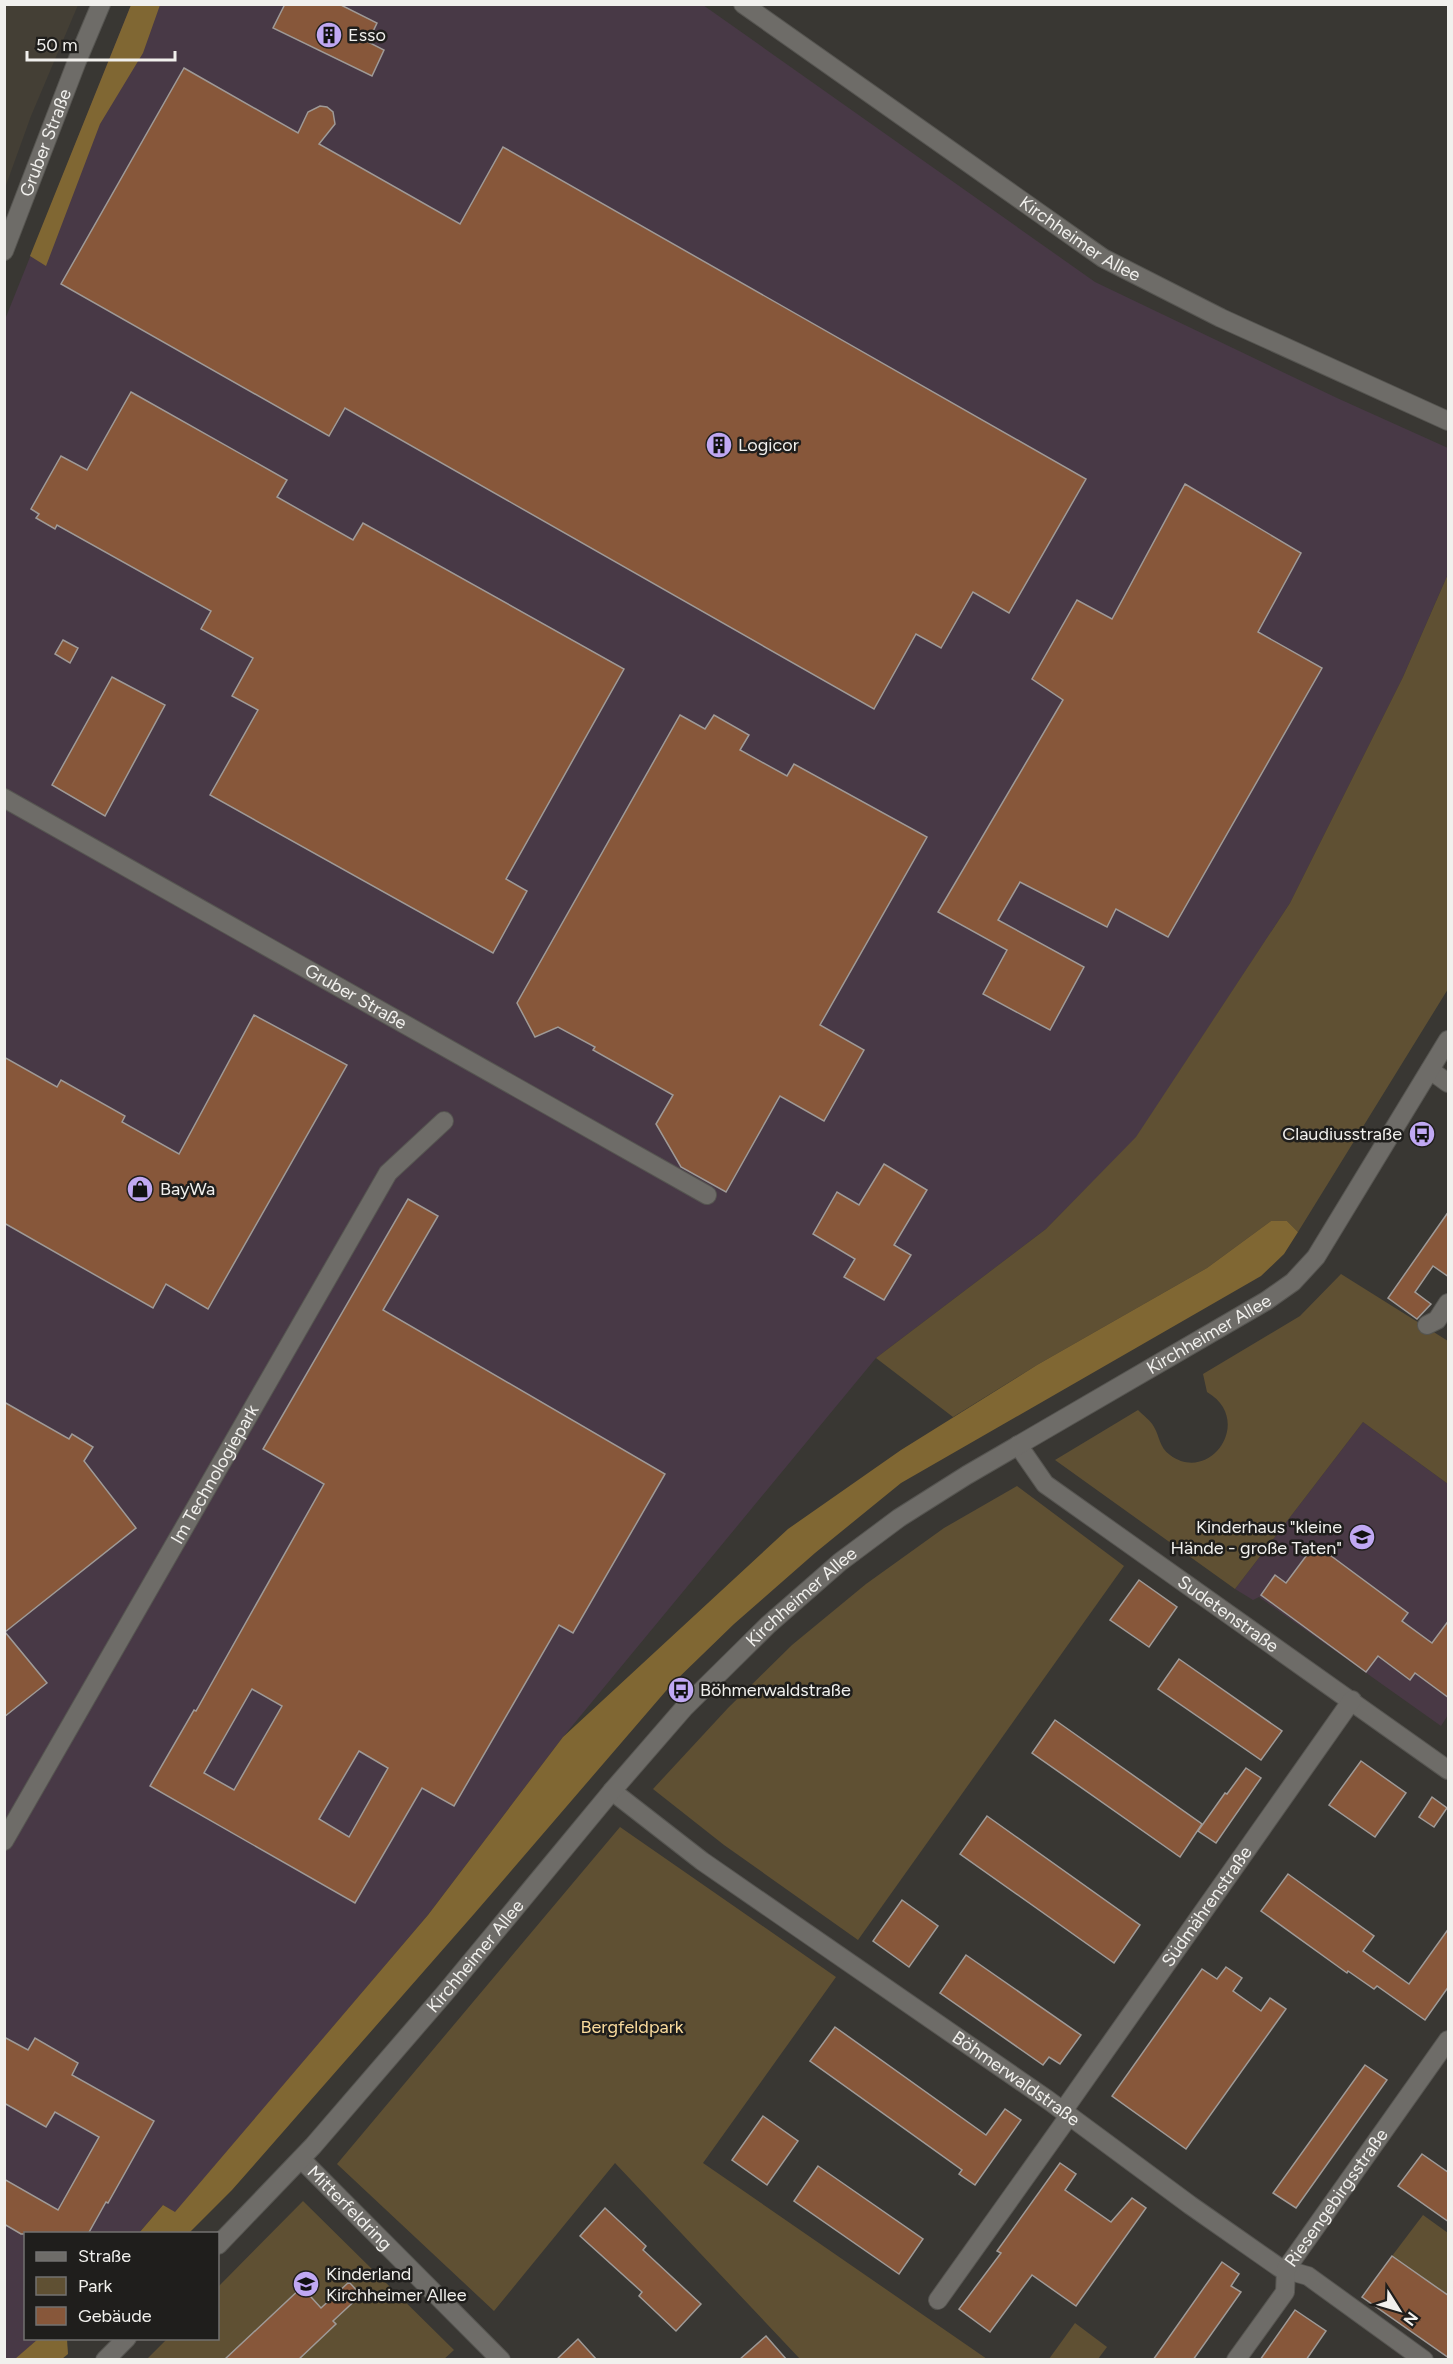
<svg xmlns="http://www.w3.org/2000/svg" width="1453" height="2364" font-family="Figtree,sans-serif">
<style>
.commercial{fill:#483946}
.built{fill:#443f35}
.education{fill:#493945}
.green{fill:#5f5033}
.forest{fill:#806733}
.building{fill:#87573a;stroke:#9f9a97;stroke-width:1.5;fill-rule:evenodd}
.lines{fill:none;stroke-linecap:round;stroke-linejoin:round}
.minor-casing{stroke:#565551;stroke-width:20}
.minor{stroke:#6e6c68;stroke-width:18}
.labels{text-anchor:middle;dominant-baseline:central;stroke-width:5;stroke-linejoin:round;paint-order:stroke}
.poi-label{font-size:18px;fill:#f1f0ed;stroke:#1f1e1c;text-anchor:start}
.street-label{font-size:18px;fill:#f1f0ed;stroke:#1f1e1c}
.park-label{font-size:18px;fill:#fadb9d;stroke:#1f1e1c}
</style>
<rect width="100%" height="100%" fill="#393733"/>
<polygon class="commercial" points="131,5 703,5 1095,282 1337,398 1448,448 1448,574 1403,677 1290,903 1136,1138 1046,1229 876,1358 563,1737 428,1915 175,2213 163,2205 139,2233 26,2234 26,2338 38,2339 15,2360 4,2359 4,322"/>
<polygon class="built" points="5,4 78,5 31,116 5,188"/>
<polygon class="education" points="1363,1422 1448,1484 1448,1715 1441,1726 1259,1597 1253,1600 1235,1589"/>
<g class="green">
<polygon points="1448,574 1448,989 1298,1232 1287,1221 1271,1221 1207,1268 1037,1365 953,1417 876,1358 1046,1229 1136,1137 1290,903 1403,677"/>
<path d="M1341 1274 1448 1341V1484L1363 1422 1235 1589 1055 1460 1138 1410C1143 1415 1151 1421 1154 1427 1160 1437 1159 1447 1170 1455 1210 1485 1255 1420 1207 1392L1203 1374 1300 1316Z"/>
<polygon points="1017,1486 1124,1566 858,1940 724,1845 653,1789 728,1708 792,1645 866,1584 944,1528"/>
<polygon points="620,1827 836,1977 703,2163 987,2359 800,2359 615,2163 494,2311 337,2164"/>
<polygon points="303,2201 454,2350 443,2360 146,2360 167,2339 218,2338 218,2287"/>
<polygon points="1423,2215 1448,2233 1448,2296 1392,2256"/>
<polygon points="1075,2323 1107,2347 1098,2359 1049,2359"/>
</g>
<g class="forest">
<polygon points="131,5 160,5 143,53 100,124 46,266 30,256"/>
<polygon points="1271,1221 1287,1221 1298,1232 1284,1254 1261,1276 901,1483 815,1553 734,1624 671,1685 474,1914 232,2190 189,2233 139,2233 163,2205 175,2212 428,1915 563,1737 788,1529 901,1450 1037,1365 1207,1268"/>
<polygon points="38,2339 67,2339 68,2354 62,2359 15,2359"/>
</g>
<g class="building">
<polygon points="285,4 339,4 377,23 368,42 384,50 372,76 273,28"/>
<polygon points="184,68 298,133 308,112 320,106 327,107 333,112 335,124 319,144 460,224 503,147 1086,479 1009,613 973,592 941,648 916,634 874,709 345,408 329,436 61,284"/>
<polygon points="131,392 287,480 277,497 353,540 363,523 624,669 506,879 527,891 493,953 210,795 258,710 232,696 253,658 201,629 211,611 57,525 55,529 36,518 39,514 31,509 61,456 87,470"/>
<polygon points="1185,484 1301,553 1258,632 1322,668 1168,937 1116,909 1107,927 1020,882 998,920 1084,967 1050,1030 983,994 1007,950 938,912 1063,700 1032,679 1077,600 1112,619"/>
<polygon points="63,640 78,648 70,663 55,654"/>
<polygon points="112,677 165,705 105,816 52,785"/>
<polygon points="680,715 705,729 714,715 749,735 740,750 787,776 794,764 927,837 820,1025 864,1050 824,1121 780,1096 726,1192 681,1167 656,1124 673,1095 593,1050 595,1047 558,1027 535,1037 517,1003"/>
<polygon points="254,1015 347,1065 208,1309 166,1284 153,1308 4,1223 4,1057 57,1087 61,1080 125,1116 122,1122 179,1154"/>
<polygon points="884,1164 927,1190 894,1245 911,1255 884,1300 844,1277 855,1259 813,1234 837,1192 859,1205"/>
<path d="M408 1199 438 1216 383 1310 665 1474 573 1633 559 1625 454 1806 422 1788 355 1903 150 1786 194 1710 196 1711 324 1484 263 1449ZM252 1689 282 1706 234 1790 204 1773ZM359 1751 388 1768 349 1837 319 1819Z"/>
<polygon points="1449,1211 1449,1277 1433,1266 1415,1292 1431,1304 1417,1319 1388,1298"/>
<polygon points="4,1402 69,1439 72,1434 93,1447 84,1461 136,1528 5,1632 47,1683 4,1717"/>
<polygon points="1315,1544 1408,1613 1402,1621 1432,1643 1449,1620 1449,1698 1415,1673 1410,1680 1378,1656 1366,1672 1261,1595 1275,1575 1286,1583"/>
<polygon points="1139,1580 1177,1607 1149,1647 1110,1620"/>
<polygon points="1179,1659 1282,1731 1261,1760 1158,1689"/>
<polygon points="1055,1720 1202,1824 1180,1857 1032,1753"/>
<polygon points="1361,1761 1406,1793 1375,1837 1329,1805"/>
<polygon points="1246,1768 1261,1778 1216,1843 1198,1831 1225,1793 1227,1794"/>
<polygon points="1432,1797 1447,1808 1434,1827 1419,1817"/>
<polygon points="987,1816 1140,1925 1114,1963 960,1854"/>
<polygon points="1288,1874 1374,1936 1363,1951 1409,1984 1449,1928 1449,1986 1425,2020 1377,1986 1374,1989 1348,1971 1347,1973 1261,1911"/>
<polygon points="902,1900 938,1926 909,1967 873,1941"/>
<polygon points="966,1955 1081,2035 1060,2064 1049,2057 1043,2065 940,1993"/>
<polygon points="1226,1967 1242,1978 1233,1991 1261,2011 1270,1998 1286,2009 1186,2149 1112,2096 1202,1969 1217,1979"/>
<polygon points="835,2027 986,2135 1005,2109 1021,2120 975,2185 959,2174 962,2170 810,2061"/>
<polygon points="4,2037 28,2050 35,2038 78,2063 72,2075 154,2121 108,2203 106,2202 88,2234 21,2234 4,2224 4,2179 58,2210 99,2137 55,2112 46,2127 4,2103"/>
<polygon points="1365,2065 1387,2080 1296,2208 1273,2193"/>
<polygon points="763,2116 798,2141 767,2185 732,2160"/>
<polygon points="1422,2154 1449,2173 1449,2222 1398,2186"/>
<polygon points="1060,2163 1076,2174 1065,2190 1111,2222 1132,2198 1146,2208 1076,2306 1032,2275 990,2332 959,2309 1001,2253 997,2251"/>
<polygon points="818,2166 923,2239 899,2274 794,2201"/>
<polygon points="605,2208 646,2246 643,2250 701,2304 676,2331 639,2296 642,2292 580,2236"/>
<polygon points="1392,2256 1449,2296 1449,2358 1362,2297"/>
<polygon points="1222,2262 1239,2274 1231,2286 1241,2292 1193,2360 1153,2360"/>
<polygon points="349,2282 361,2295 333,2321 336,2324 298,2360 224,2360 302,2287 321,2308"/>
<polygon points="1295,2310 1326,2331 1306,2360 1260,2360"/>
<polygon points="766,2336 787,2360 739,2360"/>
<polygon points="578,2339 597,2360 556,2360"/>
</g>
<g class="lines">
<defs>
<g id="minor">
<path id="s1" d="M743 4 1103 258 1221 318 1448 421"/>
<path id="s2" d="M4 251 77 61 101 4"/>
<path id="s3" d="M4 798 707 1195"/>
<polyline points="1430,1070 1448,1083"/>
<polyline points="1427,1325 1437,1320 1448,1303"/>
<path id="s4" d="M1018 1445 1045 1484 1448 1770"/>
<path id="s5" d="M612 1791 702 1861 1048 2100 1190 2205 1280 2268 1308 2276 1424 2360"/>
<path id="s6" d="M4 1841 388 1173 444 1121"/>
<path id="s7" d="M1063 2111 1352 1700"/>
<path id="s8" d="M301 2159 501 2360"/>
<path id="s9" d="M218 2245 313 2146 445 1993 612 1791 684 1708 768 1625 840 1562 899 1518 967 1475 1266 1301 1293 1282 1316 1257 1448 1040"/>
<polyline points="938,2300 1069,2116"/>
<polyline points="105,2360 127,2338"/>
<path id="s10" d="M1236 2360 1285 2292 1286 2269 1448 2040"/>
</g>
</defs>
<use href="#minor" class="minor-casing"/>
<use href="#minor" class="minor"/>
</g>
<defs>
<symbol id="building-disc" viewBox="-11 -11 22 22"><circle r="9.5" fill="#c0a8f3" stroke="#1f1e1c"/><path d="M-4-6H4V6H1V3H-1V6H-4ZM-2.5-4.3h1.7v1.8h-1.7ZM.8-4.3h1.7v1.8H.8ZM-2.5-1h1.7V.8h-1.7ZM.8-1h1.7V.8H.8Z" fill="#111"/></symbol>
<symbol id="bus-disc" viewBox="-11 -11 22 22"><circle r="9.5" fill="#c0a8f3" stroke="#1f1e1c"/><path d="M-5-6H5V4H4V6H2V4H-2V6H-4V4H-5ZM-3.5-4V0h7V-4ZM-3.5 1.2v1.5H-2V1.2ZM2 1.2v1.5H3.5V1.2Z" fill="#111"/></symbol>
<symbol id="shop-disc" viewBox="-11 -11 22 22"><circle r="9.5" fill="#c0a8f3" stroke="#1f1e1c"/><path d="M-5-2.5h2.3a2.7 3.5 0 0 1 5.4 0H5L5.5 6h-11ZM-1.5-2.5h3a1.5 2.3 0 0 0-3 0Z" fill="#111"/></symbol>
<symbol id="school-disc" viewBox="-11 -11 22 22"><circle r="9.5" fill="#c0a8f3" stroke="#1f1e1c"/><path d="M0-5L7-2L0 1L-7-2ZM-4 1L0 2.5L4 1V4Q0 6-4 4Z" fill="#111"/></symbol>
</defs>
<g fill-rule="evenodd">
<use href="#building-disc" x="314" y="20" width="30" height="30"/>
<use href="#building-disc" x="704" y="430" width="30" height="30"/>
<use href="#bus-disc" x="1407" y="1119" width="30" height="30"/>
<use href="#shop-disc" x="125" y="1174" width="30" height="30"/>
<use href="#school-disc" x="1347" y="1522" width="30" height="30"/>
<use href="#bus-disc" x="666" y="1675" width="30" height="30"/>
<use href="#school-disc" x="291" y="2269" width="30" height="30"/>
</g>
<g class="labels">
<g class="poi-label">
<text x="348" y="35">Esso</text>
<text x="738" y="445">Logicor</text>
<text x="1402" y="1134" text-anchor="end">Claudiusstraße</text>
<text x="160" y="1189">BayWa</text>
<text x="1342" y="1527" text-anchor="end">Kinderhaus "kleine<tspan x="1342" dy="21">Hände - große Taten"</tspan></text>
<text x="700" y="1690">Böhmerwaldstraße</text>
<text x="326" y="2274">Kinderland<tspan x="326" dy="21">Kirchheimer Allee</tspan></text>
</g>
<g class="street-label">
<text stroke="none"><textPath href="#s2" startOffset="116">Gruber Straße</textPath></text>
<text stroke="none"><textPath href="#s1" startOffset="411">Kirchheimer Allee</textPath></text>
<text stroke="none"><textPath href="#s3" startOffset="404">Gruber Straße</textPath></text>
<text stroke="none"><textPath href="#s9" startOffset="1359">Kirchheimer Allee</textPath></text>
<text stroke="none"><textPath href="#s6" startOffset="423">Im Technologiepark</textPath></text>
<text stroke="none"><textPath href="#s9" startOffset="873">Kirchheimer Allee</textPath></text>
<text stroke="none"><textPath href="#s4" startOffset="272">Sudetenstraße</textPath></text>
<text stroke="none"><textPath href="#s7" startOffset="250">Südmährenstraße</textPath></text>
<text stroke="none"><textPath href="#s9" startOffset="387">Kirchheimer Allee</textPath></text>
<text stroke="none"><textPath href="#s5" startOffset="496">Böhmerwaldstraße</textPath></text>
<text stroke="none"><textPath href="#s10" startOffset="194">Riesengebirgsstraße</textPath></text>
<text stroke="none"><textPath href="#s8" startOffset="69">Mitterfeldring</textPath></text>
</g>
<g class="park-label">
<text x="632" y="2027">Bergfeldpark</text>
</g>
</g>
<rect width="1453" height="2364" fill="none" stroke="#f1f0ed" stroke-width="12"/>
<rect x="24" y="2232" width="195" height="108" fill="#1f1e1c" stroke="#737270" stroke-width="1.5"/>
<rect x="36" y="2252" width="30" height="9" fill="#6e6c68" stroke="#737270" stroke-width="1.5"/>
<text x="78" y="2262" font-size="18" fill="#f1f0ed">Straße</text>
<rect x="36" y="2277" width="30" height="18" fill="#5f5033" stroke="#737270" stroke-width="1.5"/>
<text x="78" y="2292" font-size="18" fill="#f1f0ed">Park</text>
<rect x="36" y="2307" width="30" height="18" fill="#87573a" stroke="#737270" stroke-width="1.5"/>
<text x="78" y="2322" font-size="18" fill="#f1f0ed">Gebäude</text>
<g transform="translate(1399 2310) rotate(127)" stroke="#1f1e1c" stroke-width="4.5" paint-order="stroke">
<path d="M0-4.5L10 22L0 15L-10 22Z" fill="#f1f0ed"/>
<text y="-9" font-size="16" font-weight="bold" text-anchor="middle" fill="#f1f0ed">N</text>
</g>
<path d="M27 51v9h148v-9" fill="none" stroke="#f1f0ed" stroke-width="3"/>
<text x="36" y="51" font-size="18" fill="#f1f0ed" stroke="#1f1e1c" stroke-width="4.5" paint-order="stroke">50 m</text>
</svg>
